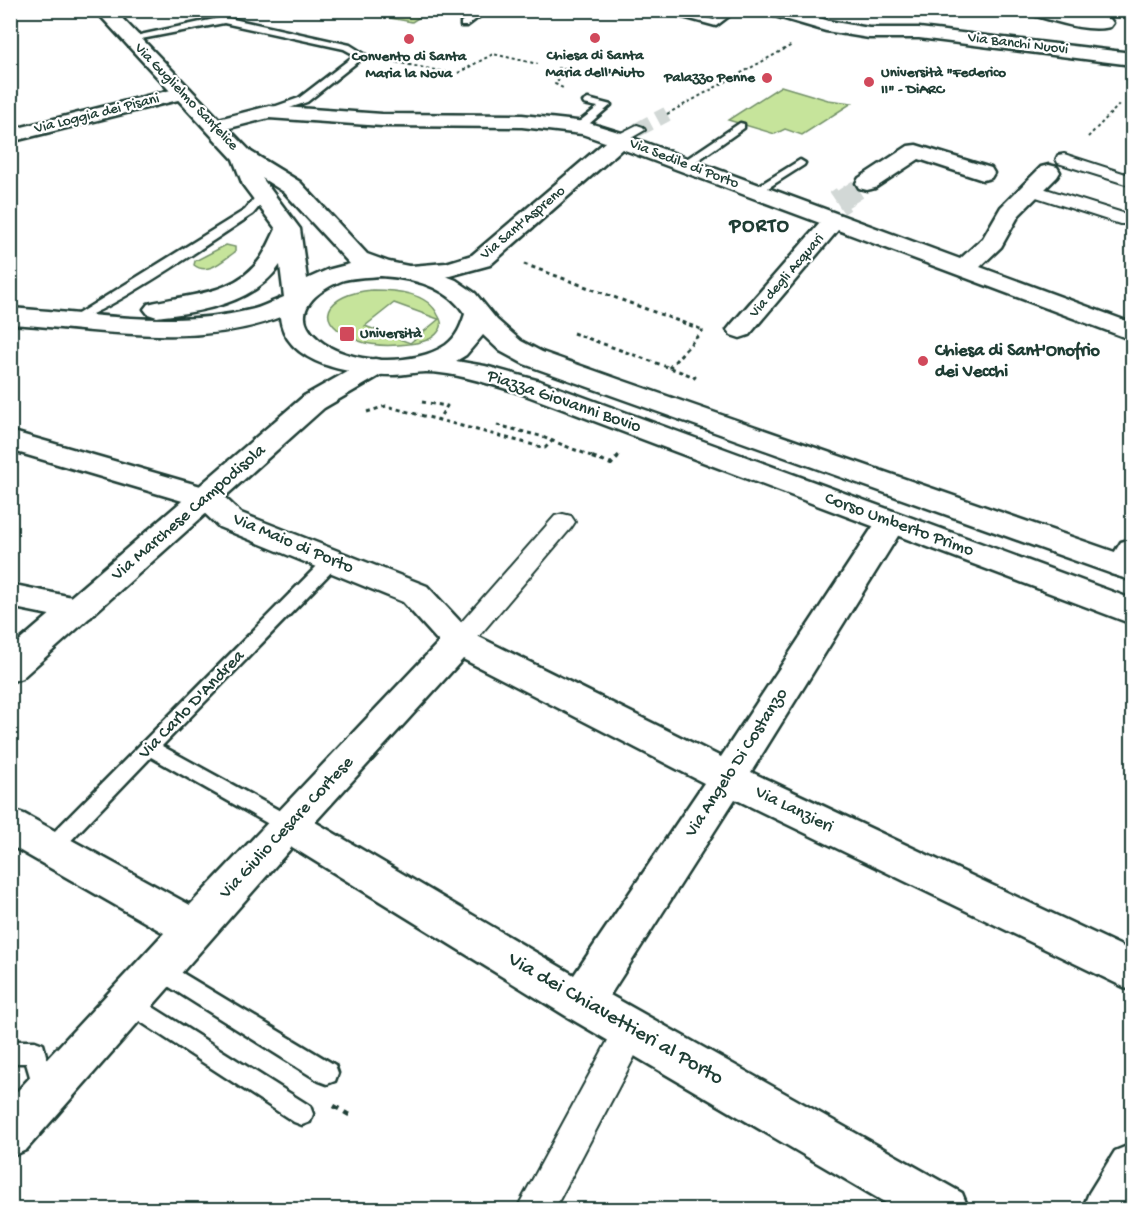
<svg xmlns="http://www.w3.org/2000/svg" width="1143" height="1220" font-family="'Gochi Hand',sans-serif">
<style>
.green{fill:#c6e49b;stroke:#729068;stroke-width:1.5;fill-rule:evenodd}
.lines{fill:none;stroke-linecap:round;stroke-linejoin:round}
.pedestrian-tunnel{stroke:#d2d8d6;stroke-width:15;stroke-dasharray:15 8;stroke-linecap:butt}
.minor-tunnel-far1{stroke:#d2d8d6;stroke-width:20;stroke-dasharray:20 10;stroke-linecap:butt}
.minor-tunnel{stroke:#d2d8d6;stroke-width:26;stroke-dasharray:26 13;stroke-linecap:butt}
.service-casing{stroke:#1f3d34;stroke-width:5}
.pedestrian-casing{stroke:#1f3d34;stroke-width:4}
.minor-casing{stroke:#1f3d34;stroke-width:5}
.tertiary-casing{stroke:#1f3d34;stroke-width:5}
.secondary-casing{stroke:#1f3d34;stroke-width:5}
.path-far3{stroke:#1f3d34;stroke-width:2;stroke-dasharray:3 3;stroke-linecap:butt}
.path-far2{stroke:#1f3d34;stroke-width:3;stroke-dasharray:4 4;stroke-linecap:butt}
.path-far1{stroke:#1f3d34;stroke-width:4;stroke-dasharray:4.5 4.5;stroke-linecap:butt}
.path{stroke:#1f3d34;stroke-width:4.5;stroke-dasharray:6 6;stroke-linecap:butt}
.service{fill:#fff;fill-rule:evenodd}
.pedestrian{fill:#fff;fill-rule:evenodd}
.minor{fill:#fff;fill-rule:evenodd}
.tertiary{fill:#fff;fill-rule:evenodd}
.secondary{fill:#fff;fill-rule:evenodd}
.poi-dot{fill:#d1495b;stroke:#fff;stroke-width:2}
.labels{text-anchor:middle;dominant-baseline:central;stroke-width:4.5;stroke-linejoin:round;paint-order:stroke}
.far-street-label{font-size:15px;fill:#1f3d34;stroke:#fff}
.far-poi-label{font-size:15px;font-weight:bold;fill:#1f3d34;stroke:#fff}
.poi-label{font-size:18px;font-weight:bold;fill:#1f3d34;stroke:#fff;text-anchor:start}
.street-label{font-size:18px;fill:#1f3d34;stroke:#fff}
.far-district-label{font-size:20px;font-weight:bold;letter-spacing:1.5px;fill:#1f3d34;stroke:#fff}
.near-street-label{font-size:21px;fill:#1f3d34;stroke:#fff}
</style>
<rect width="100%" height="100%" fill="#fff"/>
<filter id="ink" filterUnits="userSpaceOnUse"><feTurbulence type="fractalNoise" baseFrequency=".0167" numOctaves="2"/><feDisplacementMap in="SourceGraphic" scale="12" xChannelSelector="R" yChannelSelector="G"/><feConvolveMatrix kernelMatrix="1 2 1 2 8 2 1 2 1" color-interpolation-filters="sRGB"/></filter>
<g filter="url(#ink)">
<g class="green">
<polygon points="352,11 429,10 429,11 412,22"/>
<polygon points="781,86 828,100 852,103 802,135 785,129 775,134 728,120"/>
<path d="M226 245 235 247V252C223 260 208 276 194 265L195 261Z"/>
<path d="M372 290C395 290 427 292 438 315 442 322 443 326 438 332 432 340 419 343 409 344 393 346 375 347 359 341 309 322 326 294 372 290ZM394 303 438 319H439L410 343 365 326Z"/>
</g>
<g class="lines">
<polyline class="pedestrian-tunnel" points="637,130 667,114"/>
<polyline class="minor-tunnel-far1" points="841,200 867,183"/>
<polyline class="minor-tunnel" points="837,203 843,199"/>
<defs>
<g id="service">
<polygon points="477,10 488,10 467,26 461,26 461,22"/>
<polygon points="657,10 674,10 714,20 727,10 737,10 716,26"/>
<polygon points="224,17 350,45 366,55 307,102 269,115 264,112 265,110 299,98 355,55 344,49 224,23 131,41 126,38"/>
<polygon points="588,99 611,105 583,129 575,129 575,125 598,107 584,104 583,102"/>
<polygon points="740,123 744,124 744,128 690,166 682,166 682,162"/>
<polygon points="800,160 805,163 804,165 760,193 752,193 750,191"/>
<path d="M261 194 267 197 253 214C229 230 95 322 77 318L76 315 245 210 257 195Z"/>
<polygon points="332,556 338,557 340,561 338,565 162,746 295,819 298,825 295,831 288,833 281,831 151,757 57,855 50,857 43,855 40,849 43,843 326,557"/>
<polygon points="159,959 335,1065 338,1073 335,1081 327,1084 319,1081 152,976 148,969 152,962"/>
<polygon points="129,992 310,1106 313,1114 310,1122 302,1125 294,1122 121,1009 118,1002 121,995"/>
<polygon points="10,1041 35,1041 43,1044 55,1089 52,1097 44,1100 36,1097 26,1063 10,1063"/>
</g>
<g id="pedestrian">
<polygon points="117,10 135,10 118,22 108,22 106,19"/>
<polygon points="637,125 643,127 645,130 621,144 613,139 615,136"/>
<polygon points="1064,154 1132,176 1132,186 1058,163 1056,159 1058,155"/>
<polygon points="1033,185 1126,214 1132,213 1132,224 1120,224 1027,194 1024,190 1027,186"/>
<polygon points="563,514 571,516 575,522 571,528 468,649 459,652 450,649 446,642 450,635 555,516"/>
<polygon points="631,1015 643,1020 648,1031 554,1210 516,1210 619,1020"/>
</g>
<g id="minor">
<polygon points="765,10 794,10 829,21 869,28 919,28 1132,53 1132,65 919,38 869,38 826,31 768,14"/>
<path d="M1026 10H1058L1104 18 1110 19 1113 23 1110 27C1085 33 1053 20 1029 14Z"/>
<polygon points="183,87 190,89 193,93 190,97 10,142 10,130"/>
<polygon points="269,106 382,114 522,115 586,122 628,135 630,137 960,259 983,238 1001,207 1041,167 1049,165 1057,167 1060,172 1057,177 1019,215 1001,247 980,267 1132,323 1132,340 838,230 749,335 740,338 731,335 727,330 731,325 820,223 622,149 490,265 446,277 409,279 400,277 397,272 400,267 446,263 472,255 605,142 582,134 522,127 382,126 269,118 214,132 207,130 204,126 207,122"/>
<polygon points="916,145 991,168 994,173 991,178 983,180 919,159 875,188 867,190 859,188 856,183 859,178 908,146"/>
<path d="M10 431 218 491 241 513 427 586 471 633 721 757 880 516 891 513 902 516 906 523 751 772 1132 951V991L735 799 610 995 962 1193 969 1210H898L566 1016 292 847 26 1150 10 1157V1099L164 933 10 845V809L24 814 190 905 439 642 403 602 219 527 196 505 10 450ZM463 659 704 783 574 975 315 822Z"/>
<polygon points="1132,539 1132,574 1122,577 1111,574 1106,566 1121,542"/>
<polygon points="10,584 91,601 95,609 91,617 79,621 10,607"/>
</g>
<g id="tertiary">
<polygon points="375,359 384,361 388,367 384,373 324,408 22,678 10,682 10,649 304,396 366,361"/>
<polygon points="1132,1144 1132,1210 1082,1210 1089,1193 1115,1151"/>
</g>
<path id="secondary" d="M95 10H114L251 152 300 182 367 254 389 262 433 271 456 280 475 293 497 320 521 341 542 352 618 379 1132 558V581L524 364 500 351 483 335 466 355 456 361 485 366 540 381 1132 599V624L520 393C493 385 454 372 426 372 415 372 404 375 393 375 355 375 285 366 280 317 196 350 98 329 10 324V308C89 313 172 329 250 310 261 308 273 301 284 297L280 265C253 304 201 312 157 317L148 314 144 309 148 304C187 294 235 296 261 258 267 249 271 239 276 229L243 185 233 159ZM262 178 284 192 350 264 327 270 307 279 300 229ZM381 276C412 278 447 286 465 314 461 326 457 337 446 345 414 367 346 365 317 338 287 312 319 289 344 280 356 277 369 277 381 276Z"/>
</defs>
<use href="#service" class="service-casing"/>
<use href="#pedestrian" class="pedestrian-casing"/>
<use href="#minor" class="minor-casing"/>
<use href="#tertiary" class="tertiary-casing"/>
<use href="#secondary" class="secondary-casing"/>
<g class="path-far3">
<polyline points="368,14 373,10"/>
<polyline points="385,60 450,73"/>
<polyline points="557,68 568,70 555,84 565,89"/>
<polyline points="458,73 493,54 538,64"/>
<polyline points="667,114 792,45"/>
<polyline points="1088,137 1121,103"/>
</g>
<g class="path-far2">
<polyline points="524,264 703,330"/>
<polyline points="573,333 695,377 692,380"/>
<polyline points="669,368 703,330"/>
<polyline points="422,402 447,406 438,420"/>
<polyline points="367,412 386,406 545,448 552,441"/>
<polyline points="497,425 540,436 596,458"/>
<polyline points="616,458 620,454"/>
</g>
<polyline class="path-far1" points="592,457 611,464 618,457"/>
<polyline class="path" points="334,1106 351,1116"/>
<use href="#service" class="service"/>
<use href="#pedestrian" class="pedestrian"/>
<use href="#minor" class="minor"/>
<use href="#tertiary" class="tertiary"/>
<use href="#secondary" class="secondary"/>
</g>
</g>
<g class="poi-dot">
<circle cx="595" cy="38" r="6"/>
<circle cx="409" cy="39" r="6"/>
<circle cx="767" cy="78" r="6"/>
<circle cx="869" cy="82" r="6"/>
<rect x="339" y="326" width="16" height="16" rx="3"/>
<circle cx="923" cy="361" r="6"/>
</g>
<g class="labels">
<g class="far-street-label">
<text transform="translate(1018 44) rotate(7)">Via Banchi Nuovi</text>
<text transform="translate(186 97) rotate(46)">Via Guglielmo Sanfelice</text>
<text transform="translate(97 114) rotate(-14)">Via Loggia dei Pisani</text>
<text transform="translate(684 164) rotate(21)">Via Sedile di Porto</text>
<text transform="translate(523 223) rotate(-40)">Via Sant'Aspreno</text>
<text transform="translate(787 276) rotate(-49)">Via degli Acquari</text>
</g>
<g class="far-poi-label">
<text x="595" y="56">Chiesa di Santa<tspan x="595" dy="17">Maria dell'Aiuto</tspan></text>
<text x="409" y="57">Convento di Santa<tspan x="409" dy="17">Maria la Nova</tspan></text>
<text x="881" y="73" text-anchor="start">Università "Federico<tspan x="881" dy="17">II" - DiARC</tspan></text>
<text x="755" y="78" text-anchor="end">Palazzo Penne</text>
<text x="360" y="334" text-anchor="start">Università</text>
</g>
<g class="poi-label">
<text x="935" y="351">Chiesa di Sant'Onofrio<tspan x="935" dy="21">dei Vecchi</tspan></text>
</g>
<g class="street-label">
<text transform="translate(564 402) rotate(19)">Piazza Giovanni Bovio</text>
<text transform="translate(189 513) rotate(-41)">Via Marchese Campodisola</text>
<text transform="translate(899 525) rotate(20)">Corso Umberto Primo</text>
<text transform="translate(293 544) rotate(23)">Via Maio di Porto</text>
<text transform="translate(192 705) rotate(-46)">Via Carlo D'Andrea</text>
<text transform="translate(737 763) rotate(-57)">Via Angelo Di Costanzo</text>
<text transform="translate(794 810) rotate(26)">Via Lanzieri</text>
<text transform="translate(287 828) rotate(-47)">Via Giulio Cesare Cortese</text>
</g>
<g class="far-district-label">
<text x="760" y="227">PORTO</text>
</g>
<g class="near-street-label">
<text transform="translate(615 1020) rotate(30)">Via dei Chiavettieri al Porto</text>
</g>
</g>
<rect width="1143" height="1220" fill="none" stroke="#fff" stroke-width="36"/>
<rect x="18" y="18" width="1107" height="1184" fill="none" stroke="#1f3d34" stroke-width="2" filter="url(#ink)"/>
</svg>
